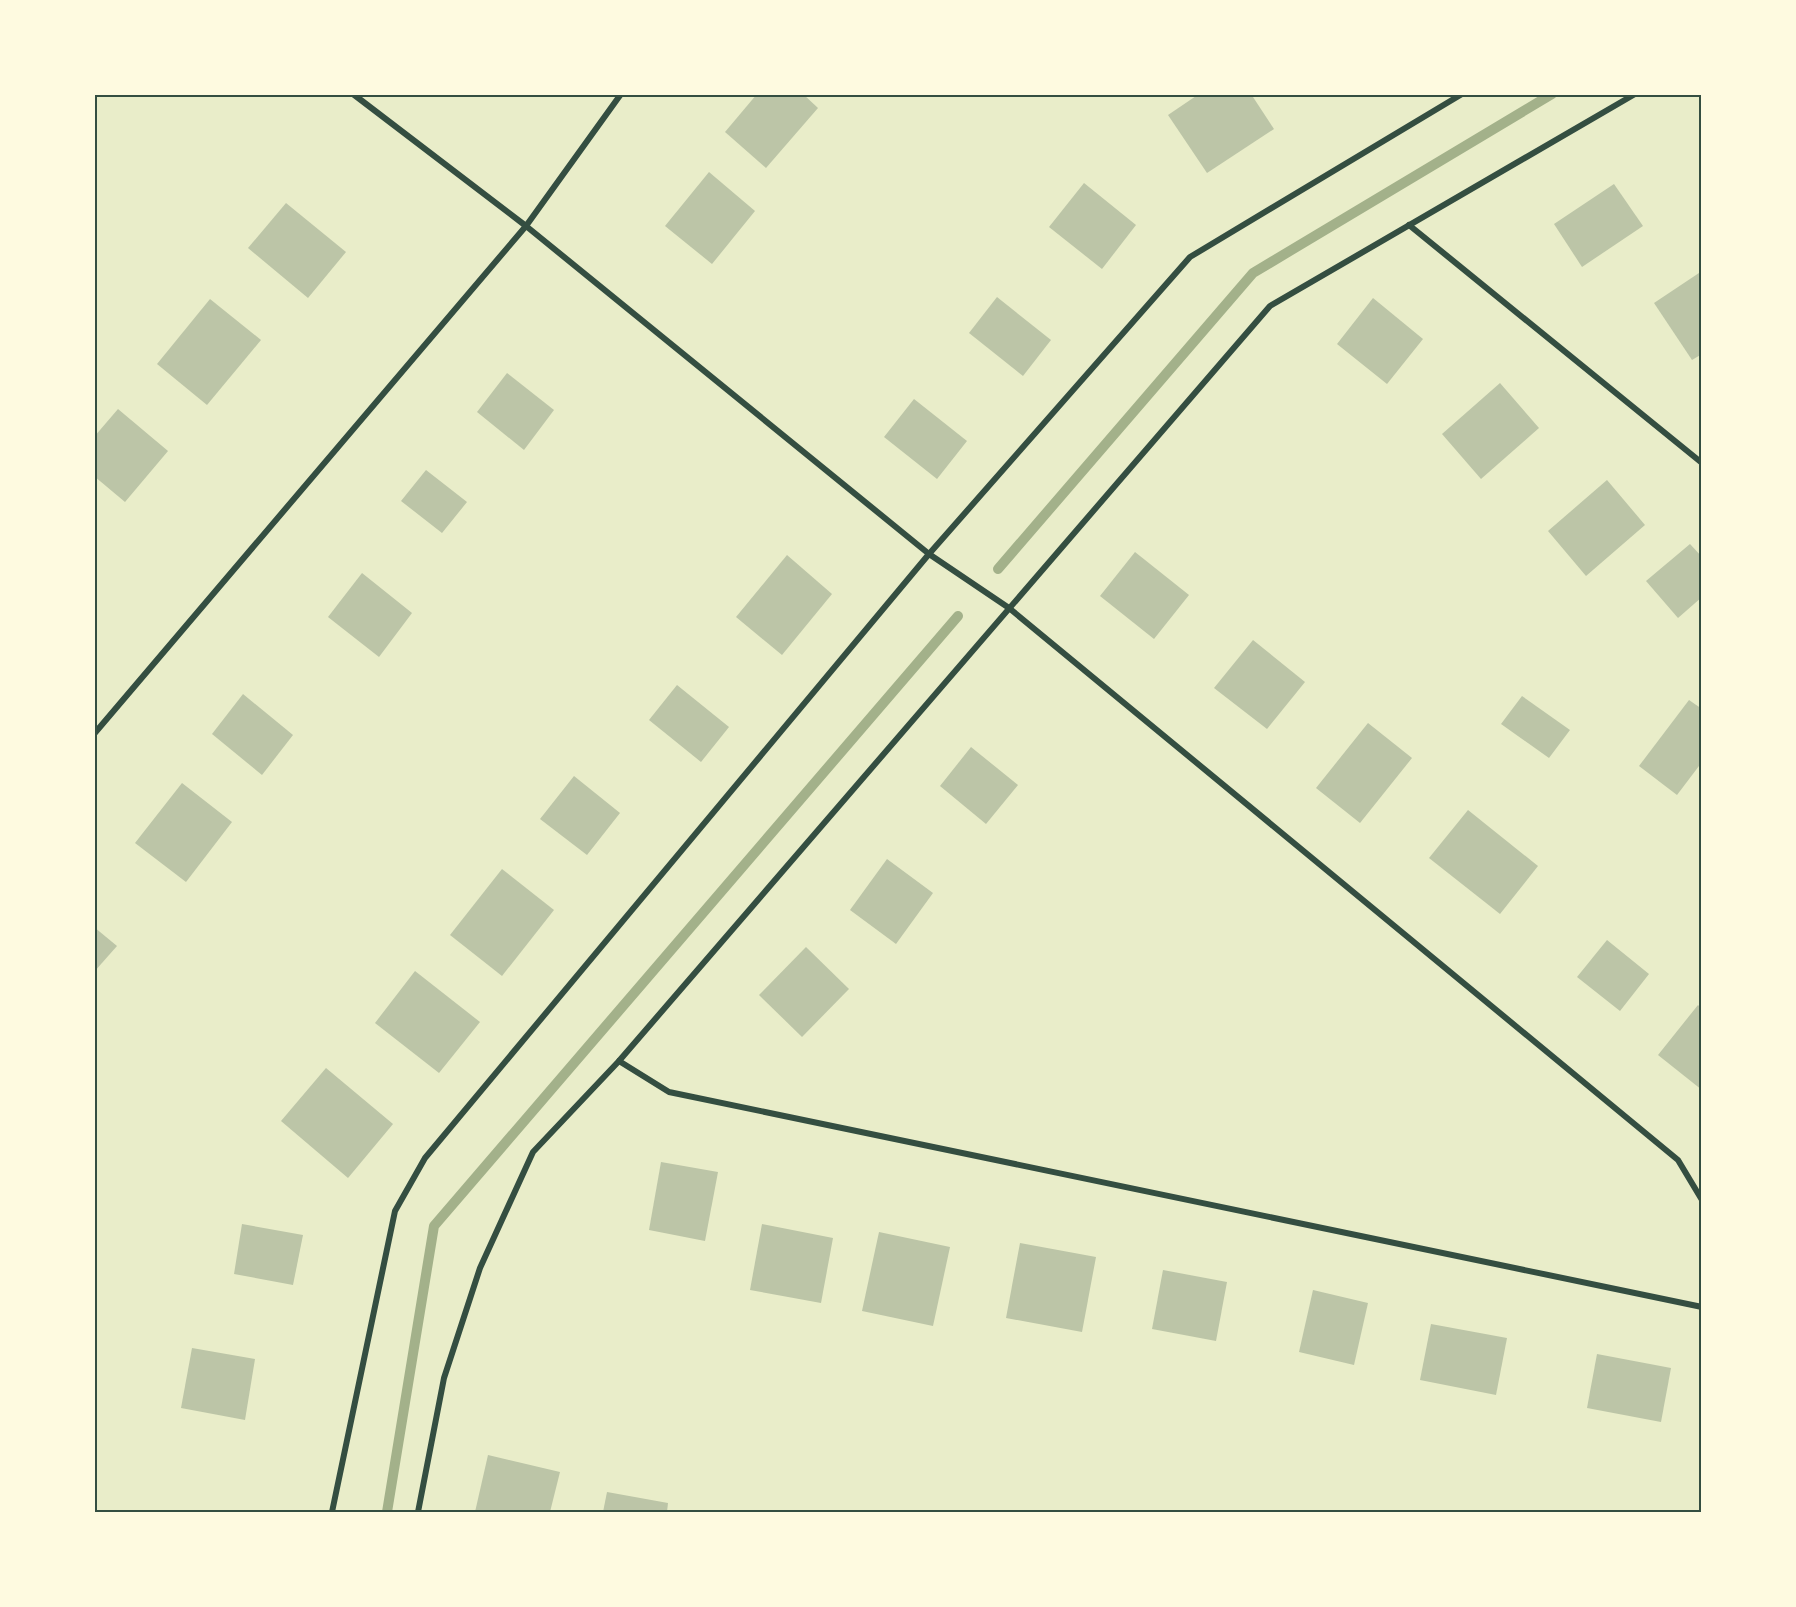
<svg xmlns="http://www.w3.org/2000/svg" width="1796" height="1607" font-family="Mulish,sans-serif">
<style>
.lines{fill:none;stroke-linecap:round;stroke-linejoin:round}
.stream{stroke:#a3b18a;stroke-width:10}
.building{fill:#bcc5a7}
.minor{stroke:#344e41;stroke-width:6}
.neatline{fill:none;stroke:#344e41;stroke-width:2}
</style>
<rect width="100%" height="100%" fill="#e9edc9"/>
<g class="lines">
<g class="stream">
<polyline points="998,569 1253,273 1552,94"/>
<polyline points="387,1512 434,1226 958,616"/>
</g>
</g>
<g class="building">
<polygon points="757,94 803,94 818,108 766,168 725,132"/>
<polygon points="1199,94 1251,94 1274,129 1207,173 1168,115"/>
<polygon points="709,172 755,211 712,264 665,226"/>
<polygon points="1084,183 1136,225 1102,269 1049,227"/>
<polygon points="1614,184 1643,226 1582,267 1554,224"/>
<polygon points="286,203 346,252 308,298 248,248"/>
<polygon points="1702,271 1702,354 1692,360 1654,303"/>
<polygon points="997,297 1051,340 1023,376 969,333"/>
<polygon points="1373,298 1423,339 1387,384 1337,344"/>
<polygon points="210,299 261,340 207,405 157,364"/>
<polygon points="507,373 554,410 524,450 477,412"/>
<polygon points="1500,383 1539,428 1481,479 1442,434"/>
<polygon points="914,399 967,441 937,479 884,437"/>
<polygon points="118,409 168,451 125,502 94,476 94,437"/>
<polygon points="426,470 467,502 442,533 401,501"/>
<polygon points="1607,480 1645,525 1586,576 1548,531"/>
<polygon points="1690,544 1702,557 1702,597 1678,618 1646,581"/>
<polygon points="1135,552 1189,595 1154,639 1100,596"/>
<polygon points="787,555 832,594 782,655 736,617"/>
<polygon points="362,573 412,613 379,657 328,617"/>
<polygon points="1253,640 1305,682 1267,729 1214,688"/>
<polygon points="677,685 729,727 701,762 649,720"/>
<polygon points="243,694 293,735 262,775 212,734"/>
<polygon points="1522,696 1570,730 1549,758 1501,724"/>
<polygon points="1689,700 1702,709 1702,762 1677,795 1639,766"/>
<polygon points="1368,723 1412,758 1360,823 1316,788"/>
<polygon points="971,747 1018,785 986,824 940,786"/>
<polygon points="574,776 620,813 587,855 540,819"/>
<polygon points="182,783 232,822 186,882 135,843"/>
<polygon points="1468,810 1538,866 1500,914 1429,858"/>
<polygon points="887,859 933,893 896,944 850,910"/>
<polygon points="502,869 554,910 502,976 450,935"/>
<polygon points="94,927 117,946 94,972"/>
<polygon points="1607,940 1649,974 1620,1011 1577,977"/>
<polygon points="806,947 849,989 802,1037 759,995"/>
<polygon points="415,971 480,1022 439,1073 375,1023"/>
<polygon points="1698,1005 1702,1009 1702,1090 1658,1055"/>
<polygon points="326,1068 393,1124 348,1178 281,1121"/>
<polygon points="661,1162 718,1172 705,1241 649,1230"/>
<polygon points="242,1224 303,1235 293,1285 234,1274"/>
<polygon points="762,1224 833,1238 821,1303 750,1290"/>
<polygon points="879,1232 950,1247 933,1326 862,1311"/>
<polygon points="1020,1243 1096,1257 1082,1332 1006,1318"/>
<polygon points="1163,1270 1227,1282 1216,1341 1152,1329"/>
<polygon points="1313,1290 1368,1303 1354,1365 1299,1352"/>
<polygon points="1431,1324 1507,1338 1496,1395 1420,1380"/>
<polygon points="192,1348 255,1359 245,1420 181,1408"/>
<polygon points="1597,1354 1671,1368 1661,1422 1587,1408"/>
<polygon points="488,1455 560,1472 550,1512 475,1512"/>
<polygon points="607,1492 668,1503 667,1512 603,1512"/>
</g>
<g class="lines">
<g class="minor">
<polyline points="353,94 526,226 929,554 1009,608 1678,1160 1702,1200"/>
<polyline points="1409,225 1702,463"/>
<polyline points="94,734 526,226 621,94"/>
<polyline points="619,1061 669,1092 1702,1307"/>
<polyline points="332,1512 395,1211 425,1158 929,554 1190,257 1462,94"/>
<polyline points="418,1512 444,1378 480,1268 533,1152 619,1061 1270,306 1635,94"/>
</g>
</g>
<rect width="1796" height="1607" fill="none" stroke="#fefae0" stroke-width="192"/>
<rect x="96" y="96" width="1604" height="1415" class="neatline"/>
</svg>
